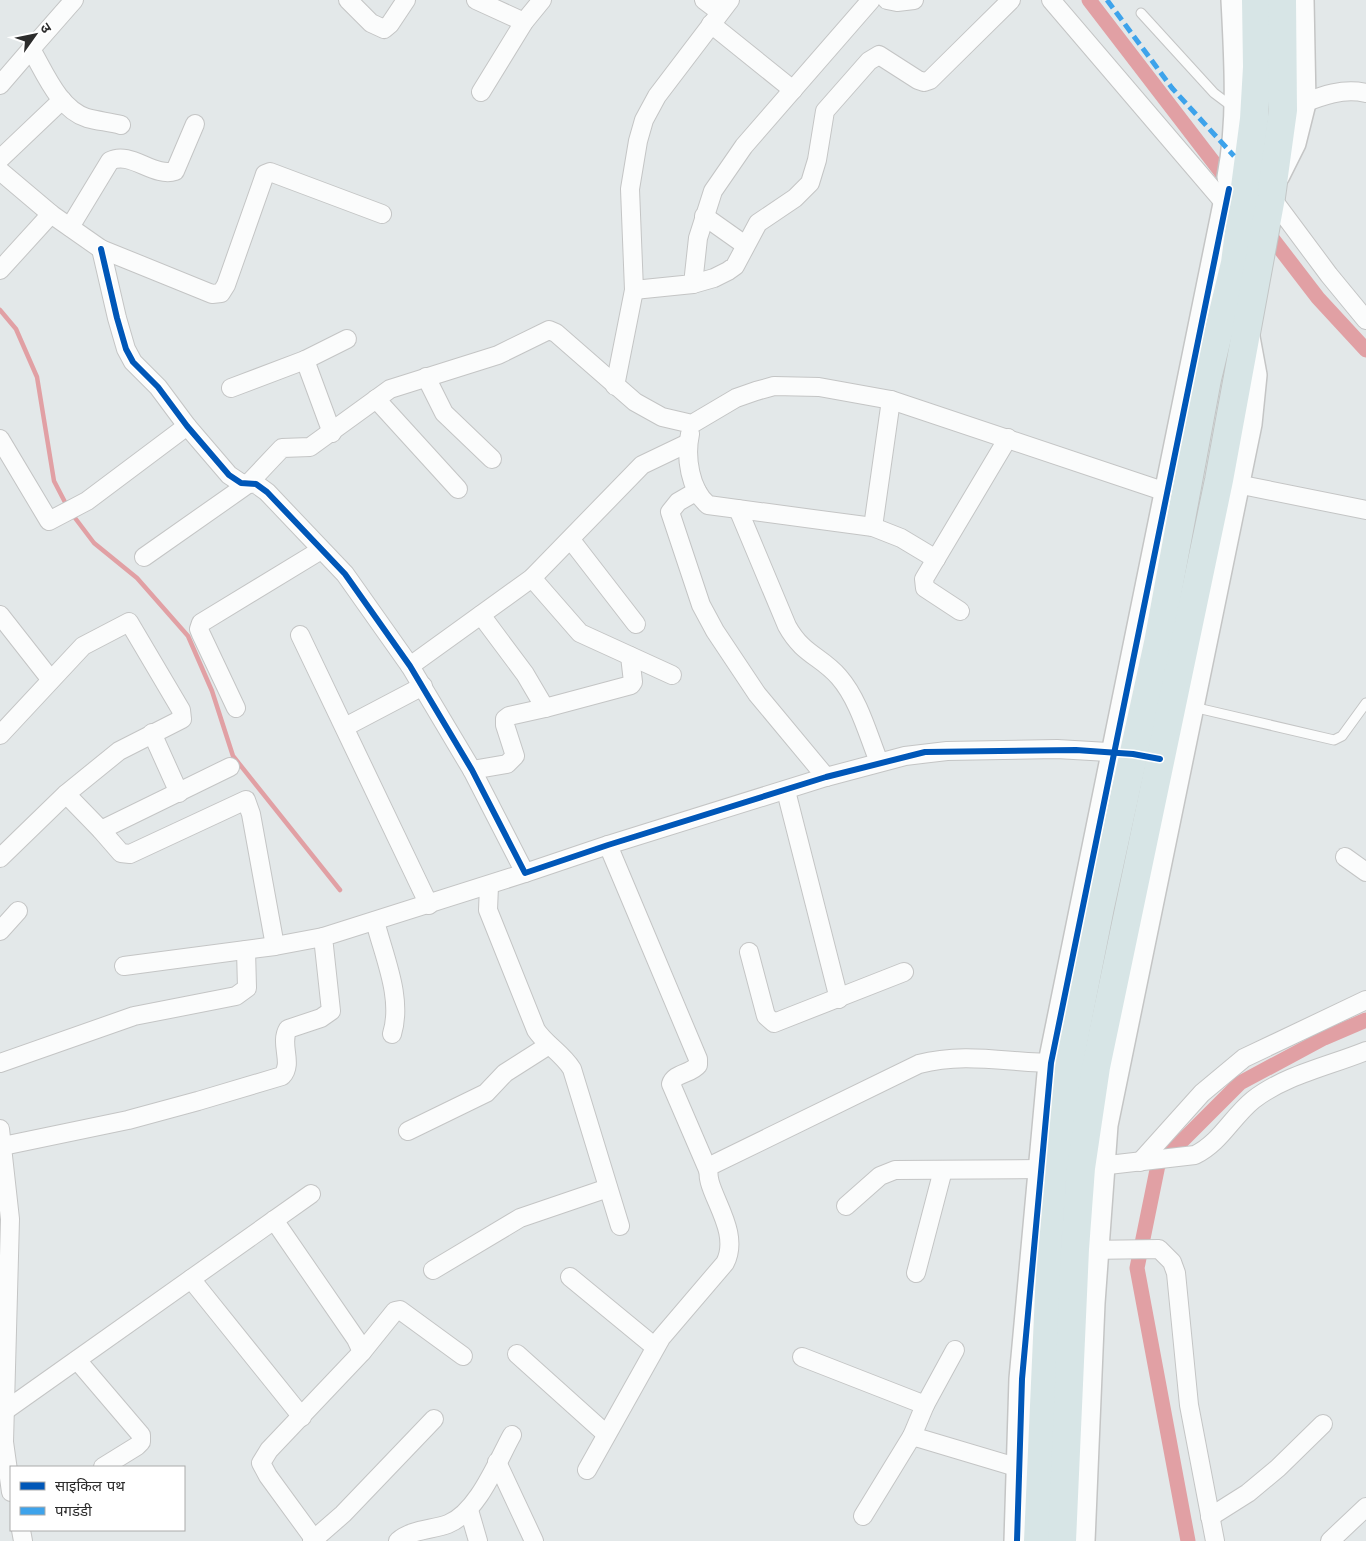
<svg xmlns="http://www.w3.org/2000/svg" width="1366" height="1541" font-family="'DejaVu Sans','Noto Sans Devanagari',sans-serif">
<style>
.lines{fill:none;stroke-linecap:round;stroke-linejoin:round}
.stream{stroke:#e1a0a4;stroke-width:4.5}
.canal{stroke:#e1a0a4;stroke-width:15}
.lane-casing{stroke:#c4c5c5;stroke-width:11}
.street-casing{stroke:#c4c5c5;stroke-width:20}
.secondary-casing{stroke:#c4c5c5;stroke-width:28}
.highway-casing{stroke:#c2c5c5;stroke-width:30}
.lane{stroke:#fbfcfc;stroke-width:9}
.street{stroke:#fbfcfc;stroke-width:18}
.secondary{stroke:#fbfcfc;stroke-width:25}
.highway{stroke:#d7e5e6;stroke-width:28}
.quiet{stroke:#3ea3eb;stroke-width:5;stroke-dasharray:10 5;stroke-linecap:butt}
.cycleway-casing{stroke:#fff;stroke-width:9}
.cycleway{stroke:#0057b8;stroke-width:6}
</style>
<rect width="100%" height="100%" fill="#e3e8e9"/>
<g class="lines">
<g class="stream">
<polyline points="0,310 16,329 37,377 54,481 67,506"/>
<polyline points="72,514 94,543 137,578 188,636 212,691 233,756 340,890"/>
</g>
<g class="canal">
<polyline points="1089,0 1231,185"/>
<polyline points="1265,229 1318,298 1366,350"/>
<polyline points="1188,1541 1137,1268 1158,1165 1240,1083 1324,1038 1366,1020"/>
</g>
<defs>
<g id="lane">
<polyline points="1141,13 1214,93 1234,108"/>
<polyline points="1193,707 1334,740 1342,736 1366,703"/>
</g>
<g id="street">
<polyline points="348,0 371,23 384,29 390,24 406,0"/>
<polyline points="476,0 524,22"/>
<polyline points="704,0 720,12"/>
<polyline points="887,0 897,2 914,0"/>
<polyline points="1051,0 1227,206"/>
<polyline points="711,24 793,90"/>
<polyline points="31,49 74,0"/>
<path d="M0 85 31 49C45 73 59 109 87 118 98 121 110 122 121 125"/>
<polyline points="481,92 524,22 542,0"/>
<path d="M1293 107C1317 98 1340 87 1366 93"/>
<polyline points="0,159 62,100"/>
<polyline points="0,171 51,214 101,249 212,294 221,293 226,285 263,180 265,174 270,172 382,214"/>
<polyline points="1268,193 1329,275 1366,320"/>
<polyline points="704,216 745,245"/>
<path d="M70 227 110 161C130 150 154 178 175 171L195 124"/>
<polyline points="101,249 117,318 126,349 133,362 158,387 187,426 229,475 241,483 256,484 267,492 345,574 410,666 472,770 525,873 608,845 826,777 905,756 947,751 1057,749 1125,753"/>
<polyline points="0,270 51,214"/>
<polyline points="693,284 714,278 728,271 735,266 758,223 795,198 810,183 817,160 825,111 869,61 879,55 918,80 924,82 930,80 1011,0"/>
<polyline points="634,290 693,284 698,238 713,191 744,146 871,0"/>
<polyline points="426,377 444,413 492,459"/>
<polyline points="615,386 634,290 630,189 638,141 644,120 657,96 730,0"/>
<polyline points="231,388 305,360"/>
<polyline points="376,399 458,489"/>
<polyline points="332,433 305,360 347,339"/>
<path d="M690 434C685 457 690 490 708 505L873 527 901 538 936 559"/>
<polyline points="0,439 49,521 87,501 187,426"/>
<polyline points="1237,484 1366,510"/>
<polyline points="697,491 678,502 670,512 701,605 715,631 757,694 826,777"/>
<path d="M738 509 787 626C803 655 821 656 839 677 859 700 868 735 879 762"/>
<polyline points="873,527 891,400"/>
<polyline points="571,540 636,624"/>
<polyline points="144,557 248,484 282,448 310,447 390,389 498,355 549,330 556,333 635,402 662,417 692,424 736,398 756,391 774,386 819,387 891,400 1166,492"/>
<polyline points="532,578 580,633 672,675"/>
<polyline points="960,611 925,588 924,579 1008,438"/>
<polyline points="0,615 51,680"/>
<polyline points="481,615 525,674 545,708"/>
<polyline points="300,635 429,905"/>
<polyline points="410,666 532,578 642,465 688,443"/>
<polyline points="236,708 201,634 199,629 201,623 321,550"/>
<polyline points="345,727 423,686"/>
<polyline points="152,733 179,793"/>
<polyline points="0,735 83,646 129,622 181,710 182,719 119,751 66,794 101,830 230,767"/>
<polyline points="472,770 507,764 515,756 505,725 505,719 509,716 545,708 631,685 633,682 630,656"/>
<polyline points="786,791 839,999"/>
<polyline points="101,830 121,853 130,854 246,800 251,814 275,946"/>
<path d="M608 845 698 1059V1065C691 1074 674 1073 671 1084L708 1170"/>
<polyline points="1345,857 1366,872"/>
<polyline points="0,858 66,794"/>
<path d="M489 886 488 910 536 1030C546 1045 562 1053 572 1069L620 1226"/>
<path d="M375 921C384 957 403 998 392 1034"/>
<polyline points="0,931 18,911"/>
<polyline points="749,952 766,1016 774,1023 904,972"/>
<polyline points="124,966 275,946 323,937"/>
<polyline points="0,1063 134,1016 236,996 247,988 246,950"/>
<polyline points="0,1129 10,1219 4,1442 11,1492"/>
<polyline points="408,1131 486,1093 505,1073 549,1045"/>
<path d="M3 1146 128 1120 198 1101 282 1076C294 1063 279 1044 288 1029L321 1018 331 1011 323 937 525 873"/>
<polyline points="1140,1162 1202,1093 1244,1058 1366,1000"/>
<path d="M1091 1167 1195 1155C1220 1143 1232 1117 1253 1100 1285 1075 1329 1066 1366 1051"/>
<polyline points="846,1206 880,1176 895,1170 1040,1169"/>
<polyline points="274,1220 356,1339 362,1352 269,1450 261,1463 268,1476 314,1539"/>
<polyline points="1086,1250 1159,1249 1172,1262 1176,1273 1189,1405 1215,1541"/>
<polyline points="433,1270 520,1218 608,1188"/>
<polyline points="916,1273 943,1170"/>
<polyline points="570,1277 655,1347"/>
<polyline points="191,1279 302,1417"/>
<polyline points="362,1352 395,1311 400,1310 463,1356"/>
<polyline points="517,1354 606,1434"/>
<polyline points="802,1357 925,1405"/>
<polyline points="77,1360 141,1435 141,1442 137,1446 103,1467"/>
<polyline points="6,1410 311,1194"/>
<polyline points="912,1436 925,1405 955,1350"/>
<polyline points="497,1462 534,1541"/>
<path d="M587 1470 661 1338 725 1263C743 1228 700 1187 710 1166L919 1064C967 1051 1013 1064 1061 1063"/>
<polyline points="469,1510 478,1541"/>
<polyline points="863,1516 912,1436 1019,1468"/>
<polyline points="1210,1517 1248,1493 1278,1468 1323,1424"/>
<polyline points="21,1530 23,1541"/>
<polyline points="312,1541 343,1514 434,1419"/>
<path d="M398 1541C412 1529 432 1530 448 1524 478 1512 497 1462 512 1435"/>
<polyline points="1330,1541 1366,1507"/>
</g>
<g id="secondary">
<polyline points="1277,175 1293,143 1303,103 1301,0"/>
<path d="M1230 177C1241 120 1237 58 1234 0"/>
<polyline points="1017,1541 1022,1379 1051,1063 1229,189"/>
<polyline points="1082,1541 1092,1303 1105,1125 1249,424 1254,375 1247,337"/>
</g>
<g id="highway">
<polyline points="1038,1541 1051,1248 1069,1063 1100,907 1158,643 1207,379 1235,263 1254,119 1257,67 1256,0"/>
<polyline points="1062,1541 1075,1249 1081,1168 1096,1067 1219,480 1271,197 1283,110 1282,0"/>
</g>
</defs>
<use href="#lane" class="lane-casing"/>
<use href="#street" class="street-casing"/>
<use href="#secondary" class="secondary-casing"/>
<use href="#highway" class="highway-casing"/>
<use href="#lane" class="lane"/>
<use href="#street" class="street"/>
<use href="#secondary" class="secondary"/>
<use href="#highway" class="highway"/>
<polyline class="quiet" points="1107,0 1172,88 1234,156"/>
<defs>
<g id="cycleway">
<polyline points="101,249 117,318 126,349 133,362 158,387 187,426 229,475 241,483 256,484 267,492 345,574 410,666 472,770 525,873 608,845 826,777 925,752 1076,750 1133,754 1160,759"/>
<polyline points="1017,1541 1022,1379 1051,1063 1229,189"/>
</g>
</defs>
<use href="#cycleway" class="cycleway-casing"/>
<use href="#cycleway" class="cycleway"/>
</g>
<rect x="10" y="1466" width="175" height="65" fill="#ffffff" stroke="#ababab"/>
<rect x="20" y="1482" width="25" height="8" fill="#0057b8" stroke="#ababab"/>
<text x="55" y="1491" font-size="15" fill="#2c2c2c">साइकिल पथ</text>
<rect x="20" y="1507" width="25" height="8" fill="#3ea3eb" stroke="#ababab"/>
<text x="55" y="1516" font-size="15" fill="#2c2c2c">पगडंडी</text>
<g transform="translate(35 35) rotate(57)" stroke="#ffffff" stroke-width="4" paint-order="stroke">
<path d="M0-4L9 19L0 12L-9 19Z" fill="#2c2c2c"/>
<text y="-8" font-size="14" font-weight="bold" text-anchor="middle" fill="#2c2c2c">उ</text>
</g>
</svg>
